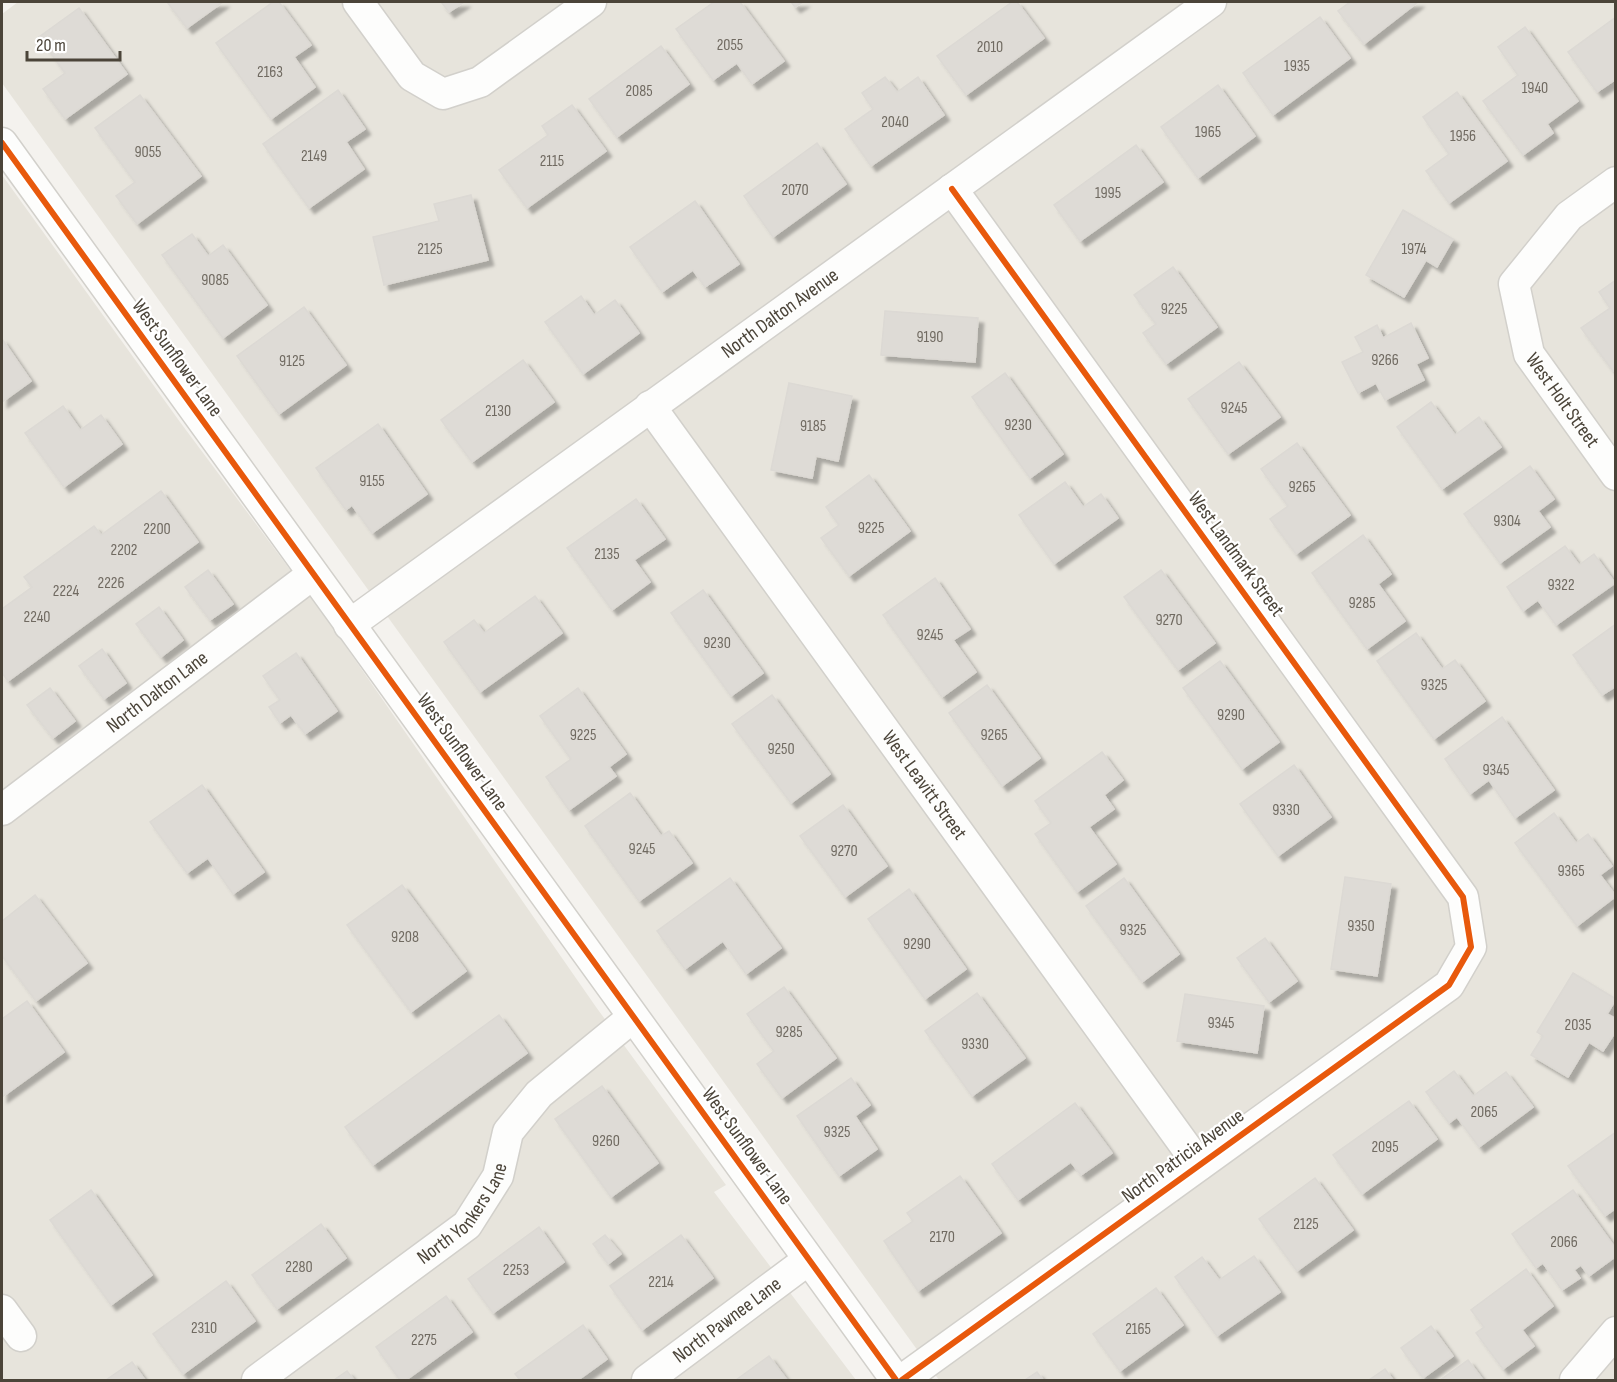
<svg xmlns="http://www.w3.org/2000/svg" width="1617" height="1382" font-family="'Sofia Sans Condensed',sans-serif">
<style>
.residential{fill:#e7e4dc}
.building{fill:#dedbd6;stroke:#dcd9d4;stroke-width:1.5;filter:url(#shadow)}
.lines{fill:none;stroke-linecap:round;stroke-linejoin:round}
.minor-casing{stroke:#d2d0cb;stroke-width:33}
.minor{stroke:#fdfdfc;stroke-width:30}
.cycleway-casing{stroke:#fff;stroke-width:10}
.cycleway{stroke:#e8590c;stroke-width:6}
.labels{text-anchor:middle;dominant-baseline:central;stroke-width:4.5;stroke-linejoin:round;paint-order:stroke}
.number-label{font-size:16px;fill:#706a61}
.street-label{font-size:20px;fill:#4b4439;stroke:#fff}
</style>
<defs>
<filter id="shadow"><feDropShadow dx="5.5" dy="5.5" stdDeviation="1.5" flood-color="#0004"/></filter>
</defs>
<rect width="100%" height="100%" fill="#f4f2ee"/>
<g class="residential">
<polygon points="18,2 1615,2 1615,1380 939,1380 2,83 2,14"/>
<polygon points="2,175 180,422 326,618 596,1007 726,1185 714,1192 856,1380 2,1380"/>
</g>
<g class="building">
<polygon points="167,2 223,2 187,28"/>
<polygon points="273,2 279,2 311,45 294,57 315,87 271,119 216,43"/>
<polygon points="441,2 464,2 449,12"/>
<polygon points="714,2 740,2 784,61 752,84 737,63 713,80 676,29"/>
<polygon points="791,2 803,2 795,7"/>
<polygon points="1012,2 1017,2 1044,38 966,95 937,56"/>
<polygon points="1350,2 1418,2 1364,44 1338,11"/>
<polygon points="79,8 127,74 65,119 43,89 65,73 39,37"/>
<polygon points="1320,17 1350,58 1273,115 1243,73"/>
<polygon points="1616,17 1616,79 1597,92 1568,52"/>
<polygon points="1525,27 1578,101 1547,124 1553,133 1523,155 1483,101 1518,75 1498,47"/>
<polygon points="661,46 689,84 617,137 589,99"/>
<polygon points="885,77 897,92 918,77 944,115 871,166 845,129 873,109 862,93"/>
<polygon points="1218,85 1255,136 1198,178 1161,127"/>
<polygon points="338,90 365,129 346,142 364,169 309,208 263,144"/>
<polygon points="1457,92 1507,161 1449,203 1426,171 1449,154 1423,117"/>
<polygon points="140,95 201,176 137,224 116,196 135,182 95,128"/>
<polygon points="572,105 606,151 527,208 499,170 548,135 542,126"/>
<polygon points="817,143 846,184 773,237 744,196"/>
<polygon points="1136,145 1163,182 1080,241 1054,205"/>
<polygon points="471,195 488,260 384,285 373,237 439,221 434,204"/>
<polygon points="695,201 739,264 705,287 693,270 662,292 630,247"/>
<polygon points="1403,210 1453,239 1437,267 1426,260 1404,297 1366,275"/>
<polygon points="192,234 208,256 223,245 267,305 223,338 162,255"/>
<polygon points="1173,267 1217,327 1166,364 1143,333 1156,324 1134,295"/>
<polygon points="1616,280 1616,369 1613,371 1581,328 1610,308 1599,292"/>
<polygon points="581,296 594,315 615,300 639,333 583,374 545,322"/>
<polygon points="304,307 346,365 279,414 237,356"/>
<polygon points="885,311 978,318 975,362 881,355"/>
<polygon points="1411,323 1428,358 1416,364 1424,380 1385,400 1376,383 1358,393 1342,362 1363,352 1355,337 1377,325 1383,338"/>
<polygon points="2,339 31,381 2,402"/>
<polygon points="523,360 554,402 472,462 441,420"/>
<polygon points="1239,362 1280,417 1228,454 1188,399"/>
<polygon points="1005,373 1063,454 1030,478 972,397"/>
<polygon points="789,383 852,396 838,461 816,456 812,478 771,470"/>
<polygon points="1431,402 1455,435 1479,417 1501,447 1442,489 1397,427"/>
<polygon points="63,406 80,430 101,415 122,444 64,487 25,433"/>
<polygon points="378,424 427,494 372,533 352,505 346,510 316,468"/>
<polygon points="1297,443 1350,515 1296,554 1270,519 1288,506 1261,469"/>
<polygon points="1530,466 1554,499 1538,511 1550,527 1500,563 1464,514"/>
<polygon points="869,475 910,531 849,576 821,538 839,525 826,507"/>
<polygon points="1065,482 1083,507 1101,494 1118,518 1054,564 1019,515"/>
<polygon points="161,491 198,542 8,681 2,673 2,609 32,587 24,577 94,526 101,535"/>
<polygon points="636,499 665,539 634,560 650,582 612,610 567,548"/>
<polygon points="1363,535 1391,574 1378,584 1405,621 1367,649 1312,573"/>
<polygon points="1565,546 1579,565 1594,554 1615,583 1556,625 1538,600 1523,611 1507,587"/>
<polygon points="208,570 233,604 210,620 185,587"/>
<polygon points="1161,570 1215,643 1178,670 1124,597"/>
<polygon points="935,578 970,629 953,640 976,672 942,697 883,615"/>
<polygon points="703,590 763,673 731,696 671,613"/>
<polygon points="535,596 562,633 480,692 444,642 474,620 484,633"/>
<polygon points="159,607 183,640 161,657 136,624"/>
<polygon points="1616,624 1616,686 1602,695 1573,655"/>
<polygon points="1416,633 1442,669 1455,660 1485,701 1434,739 1377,661"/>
<polygon points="102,649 126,683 104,699 79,666"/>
<polygon points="296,653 337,711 305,734 291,715 280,723 269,707 280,700 263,676"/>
<polygon points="1220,661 1279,742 1242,769 1183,688"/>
<polygon points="987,685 1040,758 1002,786 949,713"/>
<polygon points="50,688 75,721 53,738 27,705"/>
<polygon points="578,688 626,754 609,767 616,776 569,810 546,777 571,759 540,716"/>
<polygon points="772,695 830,774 791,803 732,724"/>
<polygon points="1502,717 1554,790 1515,818 1489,780 1470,794 1445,759"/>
<polygon points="1102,752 1123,780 1104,795 1114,809 1089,827 1116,864 1077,892 1035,834 1051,823 1035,801"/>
<polygon points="1294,765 1331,817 1278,856 1240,804"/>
<polygon points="202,785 264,872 233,894 208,858 187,873 150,822"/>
<polygon points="630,793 661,836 669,831 692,863 639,901 585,826"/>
<polygon points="843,805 887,866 845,897 800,836"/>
<polygon points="1554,813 1576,843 1588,834 1612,866 1600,875 1616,896 1577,926 1515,843"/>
<polygon points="1345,877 1391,884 1377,976 1331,969"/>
<polygon points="730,878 781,948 746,974 723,941 685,969 657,931"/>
<polygon points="1124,878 1179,954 1142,982 1086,906"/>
<polygon points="402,885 466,971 411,1012 347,925"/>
<polygon points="909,889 966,969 925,999 868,919"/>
<polygon points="35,895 87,963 36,1001 2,956 2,921"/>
<polygon points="1265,938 1297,981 1269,1002 1237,958"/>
<polygon points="1573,973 1616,999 1607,1014 1616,1019 1616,1031 1603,1051 1589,1042 1568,1077 1531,1055 1543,1036 1537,1032"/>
<polygon points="784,987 836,1058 782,1098 757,1064 774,1051 747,1014"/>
<polygon points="977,993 1025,1058 972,1096 925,1031"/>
<polygon points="1185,994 1264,1006 1257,1053 1177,1041"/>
<polygon points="27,1001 64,1052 2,1097 2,1019"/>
<polygon points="499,1015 527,1053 373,1165 345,1127"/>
<polygon points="1454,1071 1473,1096 1506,1072 1533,1107 1479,1147 1457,1117 1449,1123 1426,1092"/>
<polygon points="851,1078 870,1105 855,1116 877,1149 839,1176 797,1116"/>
<polygon points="602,1086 658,1163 611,1197 555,1119"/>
<polygon points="1409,1101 1437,1139 1362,1194 1333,1155"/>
<polygon points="1075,1103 1112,1153 1081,1175 1071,1162 1018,1200 992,1164"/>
<polygon points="1616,1132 1616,1208 1605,1216 1568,1166"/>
<polygon points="960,1176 1001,1233 918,1291 884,1241 913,1221 907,1213"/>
<polygon points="1315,1178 1353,1230 1297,1271 1259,1219"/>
<polygon points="91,1190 152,1275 111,1305 50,1220"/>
<polygon points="1573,1190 1616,1249 1616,1256 1589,1276 1581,1265 1574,1270 1580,1278 1562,1290 1543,1263 1536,1268 1512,1234"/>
<polygon points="321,1224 346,1258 277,1309 252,1275"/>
<polygon points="539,1227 564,1262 493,1313 468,1279"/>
<polygon points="605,1235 621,1254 608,1264 593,1244"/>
<polygon points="681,1235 713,1278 642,1330 610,1286"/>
<polygon points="1254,1256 1280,1292 1217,1336 1175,1277 1202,1257 1219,1280"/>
<polygon points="1526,1269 1553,1306 1522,1330 1534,1346 1503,1369 1476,1333 1484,1327 1471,1310"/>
<polygon points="226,1281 255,1321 183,1374 153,1334"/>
<polygon points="1156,1288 1183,1325 1120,1371 1093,1334"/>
<polygon points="446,1296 472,1332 406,1380 400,1380 376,1347"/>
<polygon points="583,1325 607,1359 578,1380 520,1380 515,1374"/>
<polygon points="1431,1326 1453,1356 1423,1378 1401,1348"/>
<polygon points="769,1356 787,1380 736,1380"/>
<polygon points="1468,1360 1483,1380 1440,1380"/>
<polygon points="132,1362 145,1380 106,1380"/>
<polygon points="1385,1369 1393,1380 1369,1380"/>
<polygon points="347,1371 354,1380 334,1380"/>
<polygon points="1037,1372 1043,1380 1025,1380"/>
</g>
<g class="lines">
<defs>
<g id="minor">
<polyline points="358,2 412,76 443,94 480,82 591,2"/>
<polyline points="2,143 896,1380"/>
<path id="s1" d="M1616 182 1569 216 1514 284 1529 354 1616 475"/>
<path id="s2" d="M650 406 1199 1165"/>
<path id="s3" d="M349 625 1211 2"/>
<path id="s4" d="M2 810 313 574"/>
<polyline points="2,1310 21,1336"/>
<path id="s5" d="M257 1380 467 1225 498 1176 508 1132 539 1094 633 1017"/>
<path id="s6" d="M647 1380 808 1260"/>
<polyline points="902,1380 1449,985 1471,947 1463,897 952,189"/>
<polyline points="1575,1380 1616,1332"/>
</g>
</defs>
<use href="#minor" class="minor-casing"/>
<use href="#minor" class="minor"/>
<defs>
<g id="cycleway">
<polyline points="2,143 896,1380"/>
<polyline points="902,1380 1449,985 1471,947 1463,897 952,189"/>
</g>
</defs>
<use href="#cycleway" class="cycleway-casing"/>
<use href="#cycleway" class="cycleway"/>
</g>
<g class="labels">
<g class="number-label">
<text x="730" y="45">2055</text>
<text x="990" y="47">2010</text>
<text x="1297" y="66">1935</text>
<text x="270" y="72">2163</text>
<text x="1535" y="88">1940</text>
<text x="639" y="91">2085</text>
<text x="895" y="122">2040</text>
<text x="1208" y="132">1965</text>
<text x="1463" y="136">1956</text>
<text x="148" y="152">9055</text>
<text x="314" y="156">2149</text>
<text x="552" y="161">2115</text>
<text x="795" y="190">2070</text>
<text x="1108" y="193">1995</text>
<text x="430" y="249">2125</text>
<text x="1414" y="249">1974</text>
<text x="215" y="280">9085</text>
<text x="1174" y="309">9225</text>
<text x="930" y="337">9190</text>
<text x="1385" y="360">9266</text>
<text x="292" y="361">9125</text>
<text x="1234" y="408">9245</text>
<text x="498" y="411">2130</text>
<text x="1018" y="425">9230</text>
<text x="813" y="426">9185</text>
<text x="372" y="481">9155</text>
<text x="1302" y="487">9265</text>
<text x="1507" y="521">9304</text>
<text x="871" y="528">9225</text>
<text x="157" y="529">2200</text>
<text x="124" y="550">2202</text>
<text x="607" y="554">2135</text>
<text x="111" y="583">2226</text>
<text x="1561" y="585">9322</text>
<text x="66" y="591">2224</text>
<text x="1362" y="603">9285</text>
<text x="37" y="617">2240</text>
<text x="1169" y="620">9270</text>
<text x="930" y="635">9245</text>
<text x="717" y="643">9230</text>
<text x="1434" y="685">9325</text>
<text x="1231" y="715">9290</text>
<text x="583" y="735">9225</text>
<text x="994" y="735">9265</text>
<text x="781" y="749">9250</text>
<text x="1496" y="770">9345</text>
<text x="1286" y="810">9330</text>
<text x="642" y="849">9245</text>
<text x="844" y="851">9270</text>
<text x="1571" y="871">9365</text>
<text x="1361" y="926">9350</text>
<text x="1133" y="930">9325</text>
<text x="405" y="937">9208</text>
<text x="917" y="944">9290</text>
<text x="1221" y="1023">9345</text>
<text x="1578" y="1025">2035</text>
<text x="789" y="1032">9285</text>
<text x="975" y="1044">9330</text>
<text x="1484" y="1112">2065</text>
<text x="837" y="1132">9325</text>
<text x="606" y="1141">9260</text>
<text x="1385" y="1147">2095</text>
<text x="1306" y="1224">2125</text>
<text x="942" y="1237">2170</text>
<text x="1564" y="1242">2066</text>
<text x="299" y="1267">2280</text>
<text x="516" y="1270">2253</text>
<text x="661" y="1282">2214</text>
<text x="204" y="1328">2310</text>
<text x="1138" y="1329">2165</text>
<text x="424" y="1340">2275</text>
</g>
<g class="street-label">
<text stroke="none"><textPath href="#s3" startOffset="532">North Dalton Avenue</textPath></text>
<text transform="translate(177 358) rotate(54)">West Sunflower Lane</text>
<text stroke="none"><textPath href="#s1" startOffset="274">West Holt Street</textPath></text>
<text transform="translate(1236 554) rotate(54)">West Landmark Street</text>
<text stroke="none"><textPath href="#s4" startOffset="195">North Dalton Lane</textPath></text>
<text transform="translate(462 752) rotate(54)">West Sunflower Lane</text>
<text stroke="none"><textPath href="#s2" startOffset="468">West Leavitt Street</textPath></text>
<text transform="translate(747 1146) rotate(54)">West Sunflower Lane</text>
<text transform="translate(1183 1156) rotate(-36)">North Patricia Avenue</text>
<text stroke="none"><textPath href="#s5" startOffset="267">North Yonkers Lane</textPath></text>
<text stroke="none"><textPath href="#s6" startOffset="100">North Pawnee Lane</textPath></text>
</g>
</g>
<rect width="1617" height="1382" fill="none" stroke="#4b4439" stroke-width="6"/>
<path d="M27 51v9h93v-9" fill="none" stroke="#4b4439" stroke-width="3"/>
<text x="36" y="51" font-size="18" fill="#4b4439" stroke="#ffffff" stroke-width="4.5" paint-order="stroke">20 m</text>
</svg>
